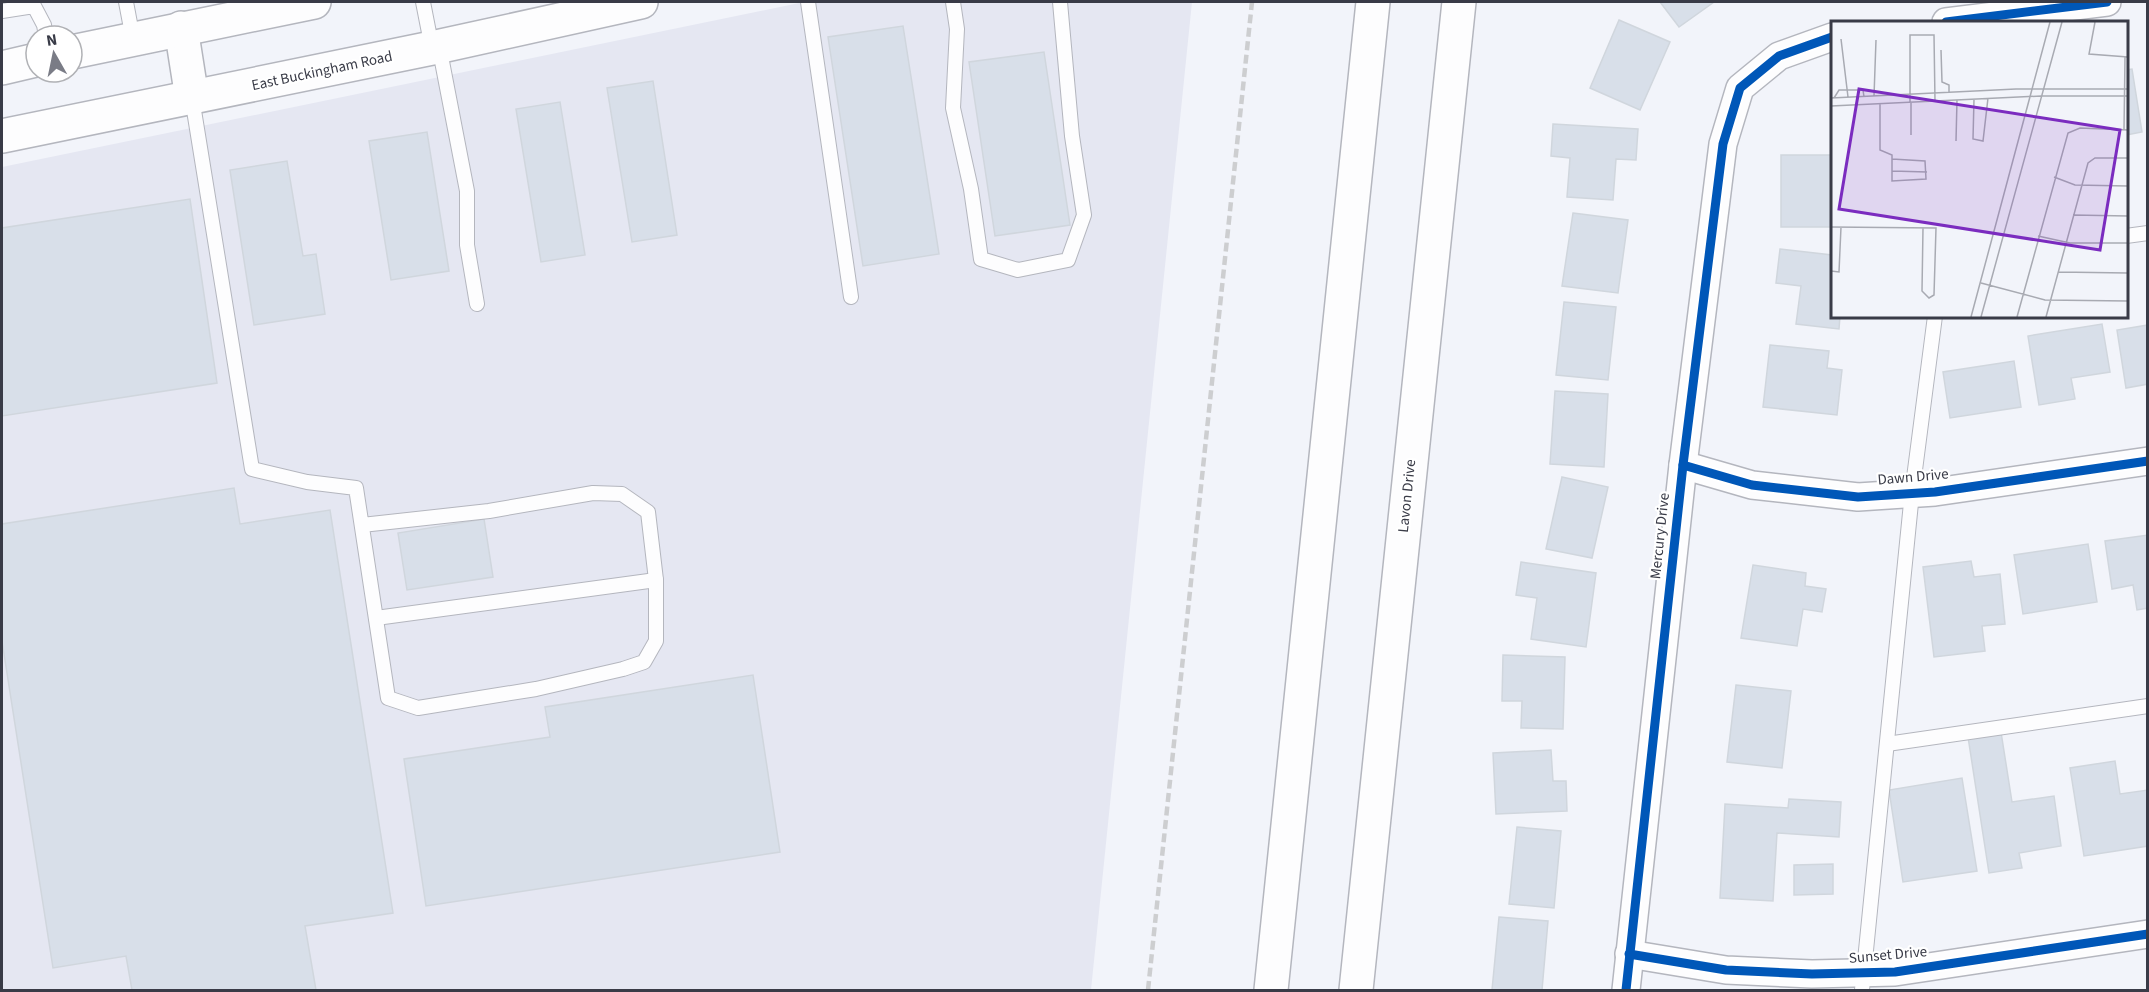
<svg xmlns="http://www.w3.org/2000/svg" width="2149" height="992" font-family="'Source Sans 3',sans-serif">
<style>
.built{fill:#e5e7f2}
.building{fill:#d8dfe9;stroke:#d0d6dd;stroke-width:1.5}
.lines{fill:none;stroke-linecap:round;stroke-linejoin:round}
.lane-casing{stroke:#b4b6be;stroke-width:16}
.street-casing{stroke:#b4b6be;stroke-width:30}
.secondary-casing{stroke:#b4b6be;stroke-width:36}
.primary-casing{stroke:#b4b6be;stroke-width:36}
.lane{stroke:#fdfdfe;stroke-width:14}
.street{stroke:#fdfdfe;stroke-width:27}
.secondary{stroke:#fdfdfe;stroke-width:33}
.primary{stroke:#fdfdfe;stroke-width:33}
.rail{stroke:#cdced0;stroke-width:4.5;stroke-dasharray:9 4.5;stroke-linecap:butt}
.cycleway-casing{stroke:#fff;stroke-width:13}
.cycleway{stroke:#0057b8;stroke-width:9}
.labels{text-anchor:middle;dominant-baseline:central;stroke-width:4.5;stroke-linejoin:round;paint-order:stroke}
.street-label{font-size:15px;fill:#393b47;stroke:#fff}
.inset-road{fill:none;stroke:#a8aab2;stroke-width:1.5}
.view{fill:#7b2cbf;fill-opacity:0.15;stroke:#7b2cbf;stroke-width:3}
.inset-edge{fill:none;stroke:#393b47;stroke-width:3}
</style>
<rect width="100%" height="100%" fill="#f2f4fa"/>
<polygon class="built" points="804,2 1192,2 1091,990 2,990 2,167"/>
<g class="building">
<polygon points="1660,2 1714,2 1679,27"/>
<polygon points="1619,20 1670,42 1640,110 1590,88"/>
<polygon points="903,26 939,254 863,266 828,37"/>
<polygon points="1044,52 1070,225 995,236 969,62"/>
<polygon points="2132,69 2142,132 2126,135 2126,70"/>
<polygon points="653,81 677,235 632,242 607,88"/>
<polygon points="560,102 585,255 541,262 516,109"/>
<polygon points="1553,124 1638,129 1636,160 1616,159 1613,200 1567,197 1570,158 1551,156"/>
<polygon points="427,132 449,271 391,280 369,141"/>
<rect x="1781" y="155" width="51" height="72"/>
<polygon points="287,161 303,256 316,254 325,314 254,325 230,170"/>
<polygon points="190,199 217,383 2,416 2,228"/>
<polygon points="1573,213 1628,220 1618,293 1562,286"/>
<polygon points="1780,249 1832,255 1832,316 1840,316 1839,329 1796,324 1801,286 1776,283"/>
<polygon points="1564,302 1616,307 1608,380 1556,375"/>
<polygon points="2102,324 2110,372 2071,378 2075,399 2039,405 2028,336"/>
<polygon points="2148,325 2148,384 2126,388 2117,330"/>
<polygon points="1770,345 1829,351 1827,368 1842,370 1837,415 1763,407"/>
<polygon points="2014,361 2021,407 1950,418 1943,372"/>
<polygon points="1555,391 1608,394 1604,467 1550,464"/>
<polygon points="1562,477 1608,487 1592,558 1546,549"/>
<polygon points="234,488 240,524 330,510 393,913 305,926 316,990 132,990 126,956 53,968 2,641 2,524"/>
<polygon points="484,519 493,577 407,590 398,533"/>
<polygon points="2148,535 2148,608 2137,610 2133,585 2112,589 2105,541"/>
<polygon points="2088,544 2097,602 2023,614 2014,555"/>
<polygon points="1971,561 1974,577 2000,574 2005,624 1982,626 1985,651 1934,657 1923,567"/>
<polygon points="1521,562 1596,573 1586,647 1531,639 1537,598 1516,595"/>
<polygon points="1753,565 1806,573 1805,586 1826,589 1822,612 1803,609 1797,646 1741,638"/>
<polygon points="1503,655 1565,657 1563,729 1521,728 1522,701 1502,701"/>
<polygon points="753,675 780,852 426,906 404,759 550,737 545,707"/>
<polygon points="1736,685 1791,691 1782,768 1727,762"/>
<polygon points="2001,732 2012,802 2054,796 2061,846 2019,853 2022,868 1989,873 1968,737"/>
<polygon points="1551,750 1553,781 1566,781 1567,811 1496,814 1493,753"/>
<polygon points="2115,761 2120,794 2148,790 2148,846 2084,856 2070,768"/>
<polygon points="1962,778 1977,871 1903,882 1889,790"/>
<polygon points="1789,799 1841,802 1839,837 1777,833 1773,901 1720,898 1725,804 1788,808"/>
<polygon points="1517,827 1561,831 1554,908 1509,904"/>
<polygon points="1833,864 1833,894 1794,895 1794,865"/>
<polygon points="1499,917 1548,921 1542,990 1492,990"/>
</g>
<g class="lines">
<defs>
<g id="lane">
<polyline points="126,2 133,39"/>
<polyline points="423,2 432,48"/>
<polyline points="808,2 851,297"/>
<polyline points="953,2 957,29 953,108 971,189 981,259 1018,270 1068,260 1084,215 1072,136 1060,2"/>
<polyline points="2,11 34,6 44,25 46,36"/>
<polyline points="439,46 467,191 467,245 477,304"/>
<polyline points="192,98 252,469 307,482 356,488 388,698 418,708 536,689 623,669 644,662 656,641 656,580 648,512 622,494 593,493 489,511 362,525"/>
<polyline points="2126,236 2148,233"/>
<polyline points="376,618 656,580"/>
<polyline points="1887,744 2148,706"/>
<polyline points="1862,990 1912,493 1935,316"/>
</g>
<g id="street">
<polyline points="1946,22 2107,2"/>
<polyline points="1683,465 1752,485 1858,497 1935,492 2148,461"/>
<polyline points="1629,954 1726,970 1812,974 1895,972 2148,934"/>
<polyline points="1626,990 1683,465 1723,144 1740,88 1779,56 1832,37"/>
</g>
<g id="secondary">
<polyline points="181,28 192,98"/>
<polyline points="72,52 314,2"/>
<polyline points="2,68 36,60"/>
<polyline points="2,136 432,48 641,2"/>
</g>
<g id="primary">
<polyline points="1271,990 1373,2"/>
<polyline points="1356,990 1459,2"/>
</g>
</defs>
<use href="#lane" class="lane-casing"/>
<use href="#street" class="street-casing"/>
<use href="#secondary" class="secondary-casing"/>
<use href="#primary" class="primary-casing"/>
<use href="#lane" class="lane"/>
<use href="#street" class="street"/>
<use href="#secondary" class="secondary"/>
<use href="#primary" class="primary"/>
<polyline class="rail" points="1148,990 1252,2"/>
<defs>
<g id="cycleway">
<polyline points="1946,22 2107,2"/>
<polyline points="1683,465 1752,485 1858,497 1935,492 2148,461"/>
<polyline points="1629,954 1726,970 1812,974 1895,972 2148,934"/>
<polyline points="1626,990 1683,465 1723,144 1740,88 1779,56 1832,37"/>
</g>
</defs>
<use href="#cycleway" class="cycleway-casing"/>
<use href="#cycleway" class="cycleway"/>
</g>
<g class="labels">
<g class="street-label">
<text transform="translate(322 71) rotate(-12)">East Buckingham Road</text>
<text transform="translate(1913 477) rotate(-5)">Dawn Drive</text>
<text transform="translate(1407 496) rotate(-84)">Lavon Drive</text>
<text transform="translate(1660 536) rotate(-84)">Mercury Drive</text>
<text transform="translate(1888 955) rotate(-5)">Sunset Drive</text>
</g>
</g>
<g transform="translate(1831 21)">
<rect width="297" height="297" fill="#f2f4fa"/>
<path class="inset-road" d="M264 1 258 33 297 36M10 18 17 76M110 29 111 61 118 64V71M43 75 45 19M0 77 185 68H297M3 77 8 69H32L33 76M143 78 142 118 152 120 157 77M79 82V14H103L104 80M49 83V129L61 134V160L95 158 94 140 61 138M0 85 210 75H297M293 109 294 36M80 114V82M125 120 126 79M61 150 96 151M223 156 244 164 297 165M242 194 297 195M0 206 105 207 103 274 98 277 91 270 92 207M207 215 239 222H297M0 250 8 251 10 206M227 251 297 252M150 262 214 279 297 280M140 296 219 1M150 296 231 1M186 296 237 112 249 107 297 109M215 296 257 142 264 137H297"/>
<path class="view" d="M28 68 289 109 269 229 8 188Z"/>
<rect width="297" height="297" class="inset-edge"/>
</g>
<rect width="2149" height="992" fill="none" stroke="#393b47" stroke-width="6"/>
<g transform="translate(54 54) rotate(351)"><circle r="28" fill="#ffffff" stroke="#b0b1b5" stroke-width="1.5"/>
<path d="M0-4.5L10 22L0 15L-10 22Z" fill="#7a7c86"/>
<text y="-9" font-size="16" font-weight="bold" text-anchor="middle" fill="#393b47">N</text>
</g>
</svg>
